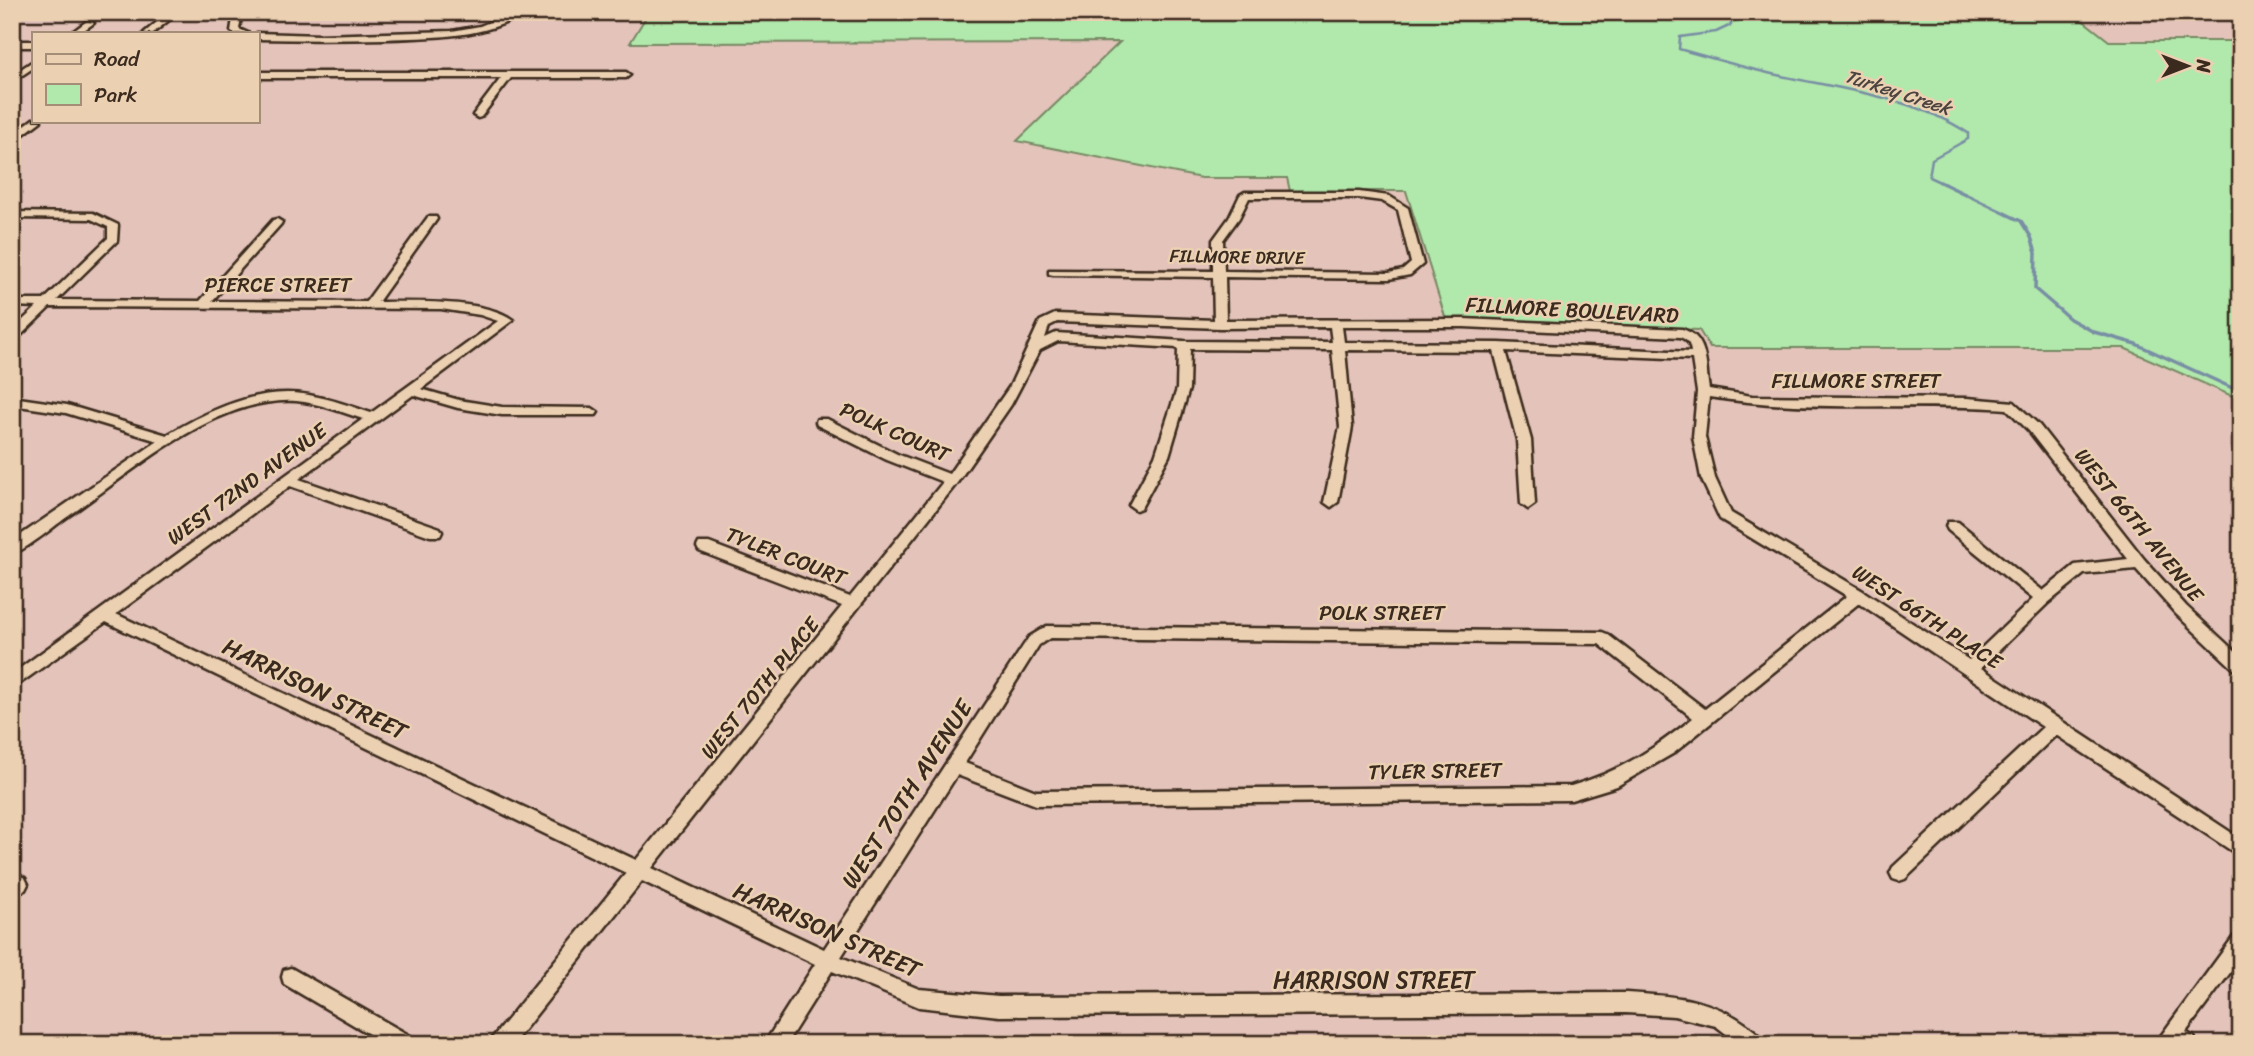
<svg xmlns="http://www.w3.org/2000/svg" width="2253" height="1056" font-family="Sriracha,sans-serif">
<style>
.green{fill:#b1e8ab;stroke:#768964;stroke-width:2}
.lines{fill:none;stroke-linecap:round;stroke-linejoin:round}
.stream-far1{stroke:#788ea4;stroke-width:2.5}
.stream{stroke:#788ea4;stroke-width:3.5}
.minor-casing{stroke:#3b2a1e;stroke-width:5}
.minor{fill:#ebd0b2;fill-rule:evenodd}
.labels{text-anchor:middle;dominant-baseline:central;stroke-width:5;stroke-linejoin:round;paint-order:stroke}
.far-street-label{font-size:18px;fill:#3b2a1e;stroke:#ebd0b2}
.far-water-label{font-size:19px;font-style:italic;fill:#4a433f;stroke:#ebd0b2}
.street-label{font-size:21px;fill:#3b2a1e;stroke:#ebd0b2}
.near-street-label{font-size:24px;fill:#3b2a1e;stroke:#ebd0b2}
</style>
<rect width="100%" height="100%" fill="#e3c3ba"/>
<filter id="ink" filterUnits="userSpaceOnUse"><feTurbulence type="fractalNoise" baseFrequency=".0143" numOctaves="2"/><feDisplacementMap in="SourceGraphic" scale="14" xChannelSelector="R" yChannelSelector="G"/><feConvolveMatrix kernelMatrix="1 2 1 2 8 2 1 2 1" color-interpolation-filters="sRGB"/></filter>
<g filter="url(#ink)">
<polygon class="green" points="649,12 2072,12 2109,41 2241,41 2241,400 2124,348 1710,348 1699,330 1446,320 1406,191 1290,191 1287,178 1201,178 1017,141 1120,42 630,43"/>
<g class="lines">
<path class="stream-far1" d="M1733 12 1731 25 1716 32 1680 37 1679 49C1708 57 1738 66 1768 73 1832 88 1913 96 1968 133V139L1932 159 1929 177 1944 184"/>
<polyline class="stream" points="1940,182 2021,221 2031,237 2036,253 2035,289 2070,319 2094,332 2136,344 2241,392"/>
<defs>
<g id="minor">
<polygon points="169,12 179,12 153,33 144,33"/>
<polygon points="234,12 242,12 239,29 248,33 234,33 231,31"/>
<path d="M514 12H526C485 39 433 37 386 39 343 40 300 40 257 39V33L320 35 452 31 480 26Z"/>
<polygon points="2235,12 2241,12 2241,14 2236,14"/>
<polygon points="87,21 94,23 80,33 71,33"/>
<rect x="12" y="41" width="21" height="6"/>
<polygon points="33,61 33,68 12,82 12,75"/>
<polygon points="257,72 626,72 630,75 626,78 511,78 481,117 478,118 473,115 501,78 257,78"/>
<polygon points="33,119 33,121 41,121 12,143 12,135"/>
<path d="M1245 192H1359L1389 196 1408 208 1423 264 1410 275 1389 279 1225 277 1226 320 1464 319 1682 329C1709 337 1705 366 1709 389L1752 396 1967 398 2014 402 2039 425 2144 559 2186 606 2241 657V673L2236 671 2176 614 2136 569 2084 574 2048 603 1981 668 2241 839V857L2056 735 1905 879 1899 881 1893 879 1890 873 1893 867 2043 727 1859 603 1674 753 1617 786 1571 800 1036 805 957 775 841 957 919 989 999 996 1626 993C1671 996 1709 997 1747 1025 1754 1031 1762 1035 1766 1044H1739L1716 1026 1674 1016 1626 1013 999 1016 919 1007 832 971 786 1044H764L815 964 642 881 513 1044H490L493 1037 626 873 106 622 12 689V674L363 419C341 412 319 403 296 401 215 396 133 472 70 515 55 525 28 549 12 554V541L158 441 66 413 12 405V397L67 405 167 435C209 410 259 386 309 395 331 399 351 406 371 413L498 321 480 315 441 309 50 307 16 340 12 341V330L37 307 12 306V300H44L108 238V227L91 219 12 218V212L93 213 118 225 117 241 57 300 200 301 273 220 277 219 282 222 281 224 212 301 366 302 428 217H436L437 219 378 302C412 302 486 299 513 320L421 389 459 400 502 407 592 408 598 412 596 415H502L458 408 413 395 299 479 440 528 442 532 440 536H430L290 486 116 614 636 860 842 606 699 551 697 547 699 543H709L850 597 943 482 887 460 817 425 816 422 817 419H827L897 454 949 474 1010 386 1040 321 1055 314 1214 320 1213 277 1053 275 1049 274V270L1213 271V240L1229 218 1240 195ZM1249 198H1359L1382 201 1398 210 1411 263 1403 270 1389 273 1224 271 1223 240 1239 218ZM1057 322 1220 328 1330 327 1332 342 1184 341 1056 333 1045 338 1049 326ZM1342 327H1464L1680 337C1688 340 1690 344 1691 352L1499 343 1344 342ZM1058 341 1178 348 1177 389 1155 456 1129 505 1136 510 1141 508 1169 456 1189 389 1190 349 1332 350 1340 427 1324 502 1331 507 1338 502 1352 427 1345 350 1494 351 1517 440 1521 504 1528 509 1535 504 1531 440 1506 351 1692 359 1697 392 1693 437 1701 478 1720 519 1847 596 1705 709 1607 634 1602 632 1047 626 1029 637 824 949 652 868 957 483 1011 405 1040 350ZM1709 397C1807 413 1908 402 2007 409L2029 431 2128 559 2075 565 2043 591 1958 522H1948L1946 526 1948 530 2033 599 1969 660 1863 591 1731 513 1715 478 1705 437ZM1050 638 1599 644 1693 718C1653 750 1621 771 1571 786L1036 791 965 763 1039 645Z"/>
<polygon points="12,872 25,878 28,884 25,890 19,892 12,890"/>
<polygon points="2241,933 2241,958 2186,1032 2194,1037 2197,1044 2155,1044 2234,936"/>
<polygon points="291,968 412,1037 415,1044 386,1044 284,984 282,977 284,970"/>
</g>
</defs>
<use href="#minor" class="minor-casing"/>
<use href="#minor" class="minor"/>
</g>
</g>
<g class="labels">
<g class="far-street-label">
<text transform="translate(1237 257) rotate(1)">FILLMORE DRIVE</text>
</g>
<g class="far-water-label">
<text transform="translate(1898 92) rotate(18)">Turkey Creek</text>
</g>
<g class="street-label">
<text x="278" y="285">PIERCE STREET</text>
<text transform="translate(1572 310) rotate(3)">FILLMORE BOULEVARD</text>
<text x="1856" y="381">FILLMORE STREET</text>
<text transform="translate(895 432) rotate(24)">POLK COURT</text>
<text transform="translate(247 484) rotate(-36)">WEST 72ND AVENUE</text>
<text transform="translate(2139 525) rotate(51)">WEST 66TH AVENUE</text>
<text transform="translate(786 556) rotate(21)">TYLER COURT</text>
<text x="1382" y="613">POLK STREET</text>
<text transform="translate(1927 617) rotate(33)">WEST 66TH PLACE</text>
<text transform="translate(760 688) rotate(-51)">WEST 70TH PLACE</text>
<text transform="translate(1435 771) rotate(-1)">TYLER STREET</text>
</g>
<g class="near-street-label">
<text transform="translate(315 689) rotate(26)">HARRISON STREET</text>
<text transform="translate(907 794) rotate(-57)">WEST 70TH AVENUE</text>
<text transform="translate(827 930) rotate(24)">HARRISON STREET</text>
<text x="1374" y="980">HARRISON STREET</text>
</g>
</g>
<rect width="2253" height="1056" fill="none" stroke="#ebd0b2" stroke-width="42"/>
<rect x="21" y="21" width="2211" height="1014" fill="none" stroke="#3b2a1e" stroke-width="2.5" filter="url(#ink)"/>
<rect x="32" y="32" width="228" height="91" fill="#ebd0b2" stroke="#a58e77" stroke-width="2"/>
<rect x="46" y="54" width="35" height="10" fill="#ebd0b2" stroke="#a58e77" stroke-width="2"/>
<text x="94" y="66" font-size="21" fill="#3b2a1e">Road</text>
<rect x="46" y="84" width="35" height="21" fill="#b1e8ab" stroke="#a58e77" stroke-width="2"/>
<text x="94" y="102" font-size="21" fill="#3b2a1e">Park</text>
<g transform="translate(2187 66) rotate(90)" stroke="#ebd0b2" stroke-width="5" paint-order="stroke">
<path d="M0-5L12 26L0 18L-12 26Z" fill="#3b2a1e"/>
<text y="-10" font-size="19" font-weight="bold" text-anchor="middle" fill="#3b2a1e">N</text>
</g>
</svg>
